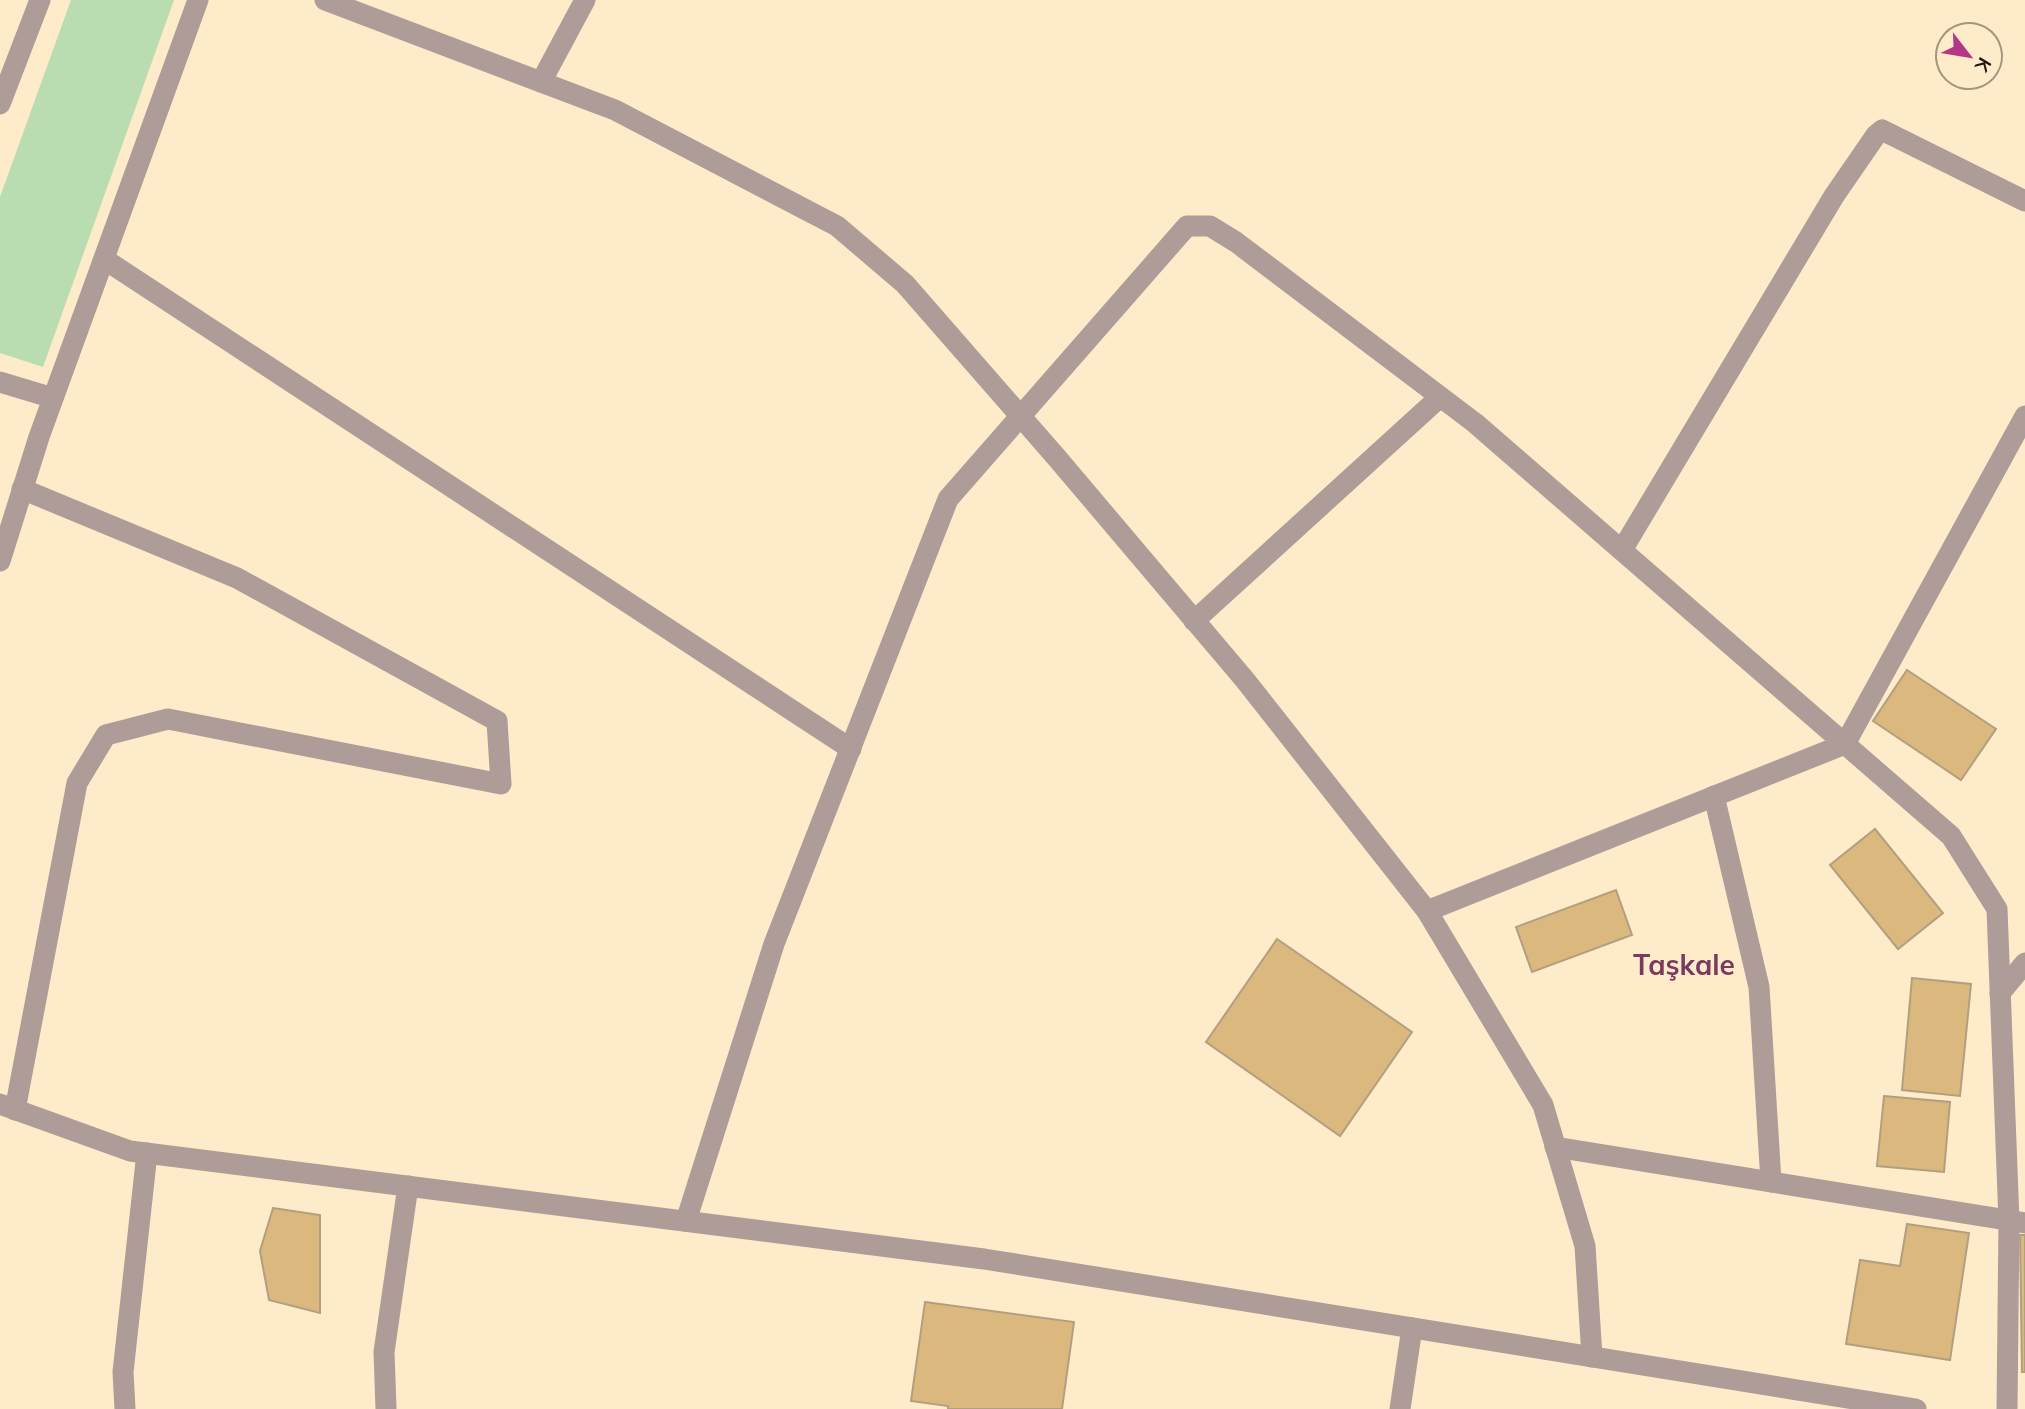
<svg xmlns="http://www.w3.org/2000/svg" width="2025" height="1409" font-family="Mulish,sans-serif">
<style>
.green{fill:#b9ddb0}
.building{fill:#dbb87e;stroke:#b29f80;stroke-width:2}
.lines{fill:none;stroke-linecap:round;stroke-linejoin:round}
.minor{stroke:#ad9c97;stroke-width:21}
.labels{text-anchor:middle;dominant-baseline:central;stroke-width:7;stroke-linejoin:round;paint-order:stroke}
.district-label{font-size:28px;font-weight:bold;fill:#793a60;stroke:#feebc9}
</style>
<rect width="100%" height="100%" fill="#feebc9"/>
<polygon class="green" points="71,0 174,0 43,367 0,353 0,197"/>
<g class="building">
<polygon points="1907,670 1996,729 1961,780 1873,721"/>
<polygon points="1875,829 1943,913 1898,949 1830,865"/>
<polygon points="1616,890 1632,935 1532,972 1516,927"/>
<polygon points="1277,939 1412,1032 1340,1136 1206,1042"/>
<polygon points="1912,978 1971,984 1960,1096 1902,1090"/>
<polygon points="1884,1096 1950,1102 1944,1172 1877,1166"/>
<polygon points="273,1208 320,1215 320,1313 269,1300 260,1251"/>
<polygon points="1907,1224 1969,1233 1950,1360 1846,1344 1860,1260 1900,1266"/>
<polygon points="2020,1235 2025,1235 2025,1372 2022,1372"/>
<polygon points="925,1302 1074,1322 1062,1409 948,1409 948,1406 911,1401"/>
</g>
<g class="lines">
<g class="minor">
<polyline points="325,0 615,110 837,226 905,284 1057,458 1245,680 1427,911 1543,1105 1585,1246 1592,1357"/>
<polyline points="541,82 585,0"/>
<polyline points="0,104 40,0"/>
<polyline points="104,259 851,749"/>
<polyline points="0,382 53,398"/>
<polyline points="1622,550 1834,196 1876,135 1882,130 2025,201"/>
<polyline points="0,561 39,437 198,0"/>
<polyline points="1194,621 1440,397"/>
<polyline points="1714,796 1759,987 1771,1182"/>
<polyline points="1427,911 1845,744 2025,416"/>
<polyline points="2000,993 2025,963"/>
<polyline points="0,1104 130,1151 984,1259 1916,1409"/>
<polyline points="15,1110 77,783 106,735 168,719 501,784 497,721 237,578 22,489"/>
<polyline points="1555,1147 2025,1223"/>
<polyline points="686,1221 774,944 948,499 1187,226 1210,226 1236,242 1475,423 1951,836 1997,909 2009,1221 2007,1409"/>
<polyline points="125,1409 123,1372 147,1153"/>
<polyline points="386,1409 384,1352 408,1186"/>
<polyline points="1400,1409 1412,1328"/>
</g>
</g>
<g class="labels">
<g class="district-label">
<text x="1684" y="964">Taşkale</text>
</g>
</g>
<g transform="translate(1969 56) rotate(121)"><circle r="33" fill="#feebc9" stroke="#a4967d" stroke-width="2"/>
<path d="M0-5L12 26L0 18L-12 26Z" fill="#b33687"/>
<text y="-10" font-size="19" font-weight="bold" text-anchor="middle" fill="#1d160a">K</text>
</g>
</svg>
